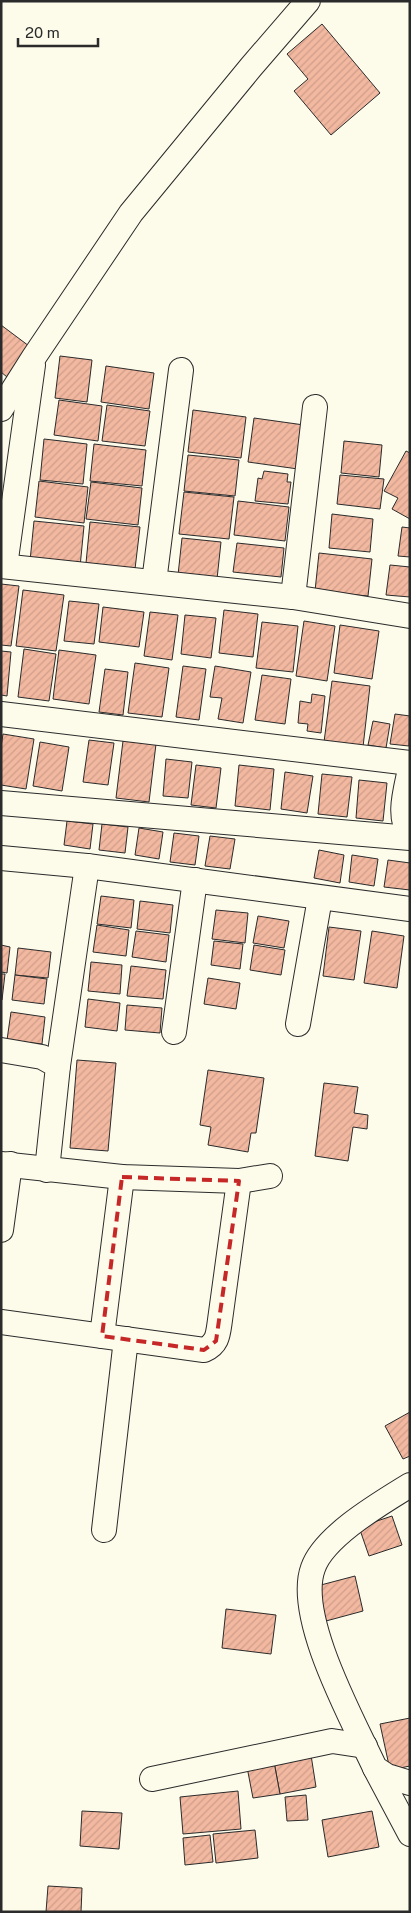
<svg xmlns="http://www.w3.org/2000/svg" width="411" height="1913" font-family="'Public Sans',sans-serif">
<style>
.building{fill:url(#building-hatch);stroke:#2b2b2b}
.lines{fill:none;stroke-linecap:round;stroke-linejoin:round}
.minor-casing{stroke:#2b2b2b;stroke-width:26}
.minor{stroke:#fdfbea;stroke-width:24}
.marked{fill:none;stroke:#c62828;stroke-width:4;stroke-dasharray:10 6;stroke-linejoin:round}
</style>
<defs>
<pattern id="building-hatch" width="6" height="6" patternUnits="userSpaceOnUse" patternTransform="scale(1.25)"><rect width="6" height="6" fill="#f2b8a0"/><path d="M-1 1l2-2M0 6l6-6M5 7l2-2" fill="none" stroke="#d09e8a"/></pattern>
</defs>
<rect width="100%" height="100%" fill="#fdfbea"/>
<g class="building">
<polygon points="322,24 380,93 331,135 294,91 308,79 287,54"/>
<polygon points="1,325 29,346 7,377 1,372"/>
<polygon points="60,356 92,360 87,402 55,398"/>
<polygon points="106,366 154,373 149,409 101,402"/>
<polygon points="59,400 102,406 98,441 54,435"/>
<polygon points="107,405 150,411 145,446 102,441"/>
<polygon points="193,410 246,417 241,458 188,452"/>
<polygon points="254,418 304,425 298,469 248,462"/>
<polygon points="44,439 87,444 83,484 40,480"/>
<polygon points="344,441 382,445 379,477 341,473"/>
<polygon points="94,444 146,450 142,486 90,481"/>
<polygon points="406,451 410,453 410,519 392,509 398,498 384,491"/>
<polygon points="188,455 239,460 235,496 184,491"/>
<polygon points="264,471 288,474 287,482 291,482 288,504 255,501 258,478 262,479"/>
<polygon points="340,475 384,479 380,509 337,504"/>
<polygon points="39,481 88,487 84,523 35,517"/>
<polygon points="91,482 142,488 138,525 86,519"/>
<polygon points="184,492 234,497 229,539 179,534"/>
<polygon points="238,501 289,507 285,541 234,535"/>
<polygon points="332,514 373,519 370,552 329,548"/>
<polygon points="34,521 84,526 80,567 30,561"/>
<polygon points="90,522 140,527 135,569 86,563"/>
<polygon points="402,527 410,528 410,557 398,556"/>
<polygon points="182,538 221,542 217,579 178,575"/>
<polygon points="237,543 284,548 281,577 233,572"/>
<polygon points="319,553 372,559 368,596 315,591"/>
<polygon points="390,565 410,567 410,597 386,595"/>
<polygon points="1,584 19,586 11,646 1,645"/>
<polygon points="23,590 64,595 56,651 16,646"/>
<polygon points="69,601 99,604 94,644 64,641"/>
<polygon points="103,607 144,612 139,647 99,642"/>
<polygon points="224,610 258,614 253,657 219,653"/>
<polygon points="150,612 178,615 172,660 144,656"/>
<polygon points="185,615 216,618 211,658 181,654"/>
<polygon points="304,621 335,626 327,681 296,676"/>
<polygon points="262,622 298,626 293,672 256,668"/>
<polygon points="340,625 379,631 372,679 334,673"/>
<polygon points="24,649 56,654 49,701 18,697"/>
<polygon points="59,650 96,655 89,704 53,699"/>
<polygon points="1,651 11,652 7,696 1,695"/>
<polygon points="135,663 169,668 162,717 128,713"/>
<polygon points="183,666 206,669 199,720 176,717"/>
<polygon points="215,666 251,672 243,723 218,719 222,698 210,697"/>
<polygon points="105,669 128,672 123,715 99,712"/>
<polygon points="262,675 291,679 285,724 255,720"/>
<polygon points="332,681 370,686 363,747 324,742"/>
<polygon points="312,694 325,696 321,733 307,731 308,724 298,723 300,701 311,703"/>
<polygon points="395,714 410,716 409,746 390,744"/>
<polygon points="373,721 390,724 386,748 368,745"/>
<polygon points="3,734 34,739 26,789 1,785 1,747"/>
<polygon points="89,740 114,743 108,785 83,782"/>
<polygon points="123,741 156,744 149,802 116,798"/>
<polygon points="40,742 69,747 62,791 33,786"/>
<polygon points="166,759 192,762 188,798 163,796"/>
<polygon points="196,765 221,768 216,808 191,805"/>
<polygon points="239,765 274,769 270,810 235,806"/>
<polygon points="285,772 313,776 307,813 281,809"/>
<polygon points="322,774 352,777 347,817 318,814"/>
<polygon points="359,780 387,783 383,821 356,818"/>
<polygon points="67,821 93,824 90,849 64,845"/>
<polygon points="102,824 128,827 125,853 99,850"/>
<polygon points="139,828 163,832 159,859 135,855"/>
<polygon points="174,833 199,836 195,865 170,862"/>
<polygon points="210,836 235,839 230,869 205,866"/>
<polygon points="319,850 344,855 340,883 314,878"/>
<polygon points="352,855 378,859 374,886 349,882"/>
<polygon points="388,860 410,863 410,890 384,887"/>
<polygon points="101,896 134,900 131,928 97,924"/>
<polygon points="140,901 173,905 170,933 137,929"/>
<polygon points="216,910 248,913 245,943 212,939"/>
<polygon points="258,916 289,921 284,948 253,943"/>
<polygon points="97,925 129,930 126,956 93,952"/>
<polygon points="329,927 361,931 354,980 323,976"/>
<polygon points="136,931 169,935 166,962 132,957"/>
<polygon points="372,931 404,936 397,988 364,983"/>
<polygon points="214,941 243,944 240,969 211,965"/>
<polygon points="1,945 10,947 7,973 1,972"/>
<polygon points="254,945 285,950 281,975 250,970"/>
<polygon points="18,948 51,952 48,978 15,975"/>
<polygon points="91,962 122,965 120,994 88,991"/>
<polygon points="131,966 166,970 163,999 127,996"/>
<polygon points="1,974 5,974 2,1000 1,1000"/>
<polygon points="15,975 47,979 44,1004 12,1000"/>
<polygon points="208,978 240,983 236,1009 204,1004"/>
<polygon points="88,999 120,1003 117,1031 85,1027"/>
<polygon points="127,1005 162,1008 160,1033 125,1030"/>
<polygon points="11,1012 45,1017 42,1044 7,1040"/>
<polygon points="77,1060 116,1063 108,1151 70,1148"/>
<polygon points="208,1070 264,1078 256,1133 251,1133 248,1152 208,1145 211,1127 200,1125"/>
<polygon points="324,1083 358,1087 354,1113 368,1115 367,1129 353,1127 348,1161 315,1156"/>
<polygon points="410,1412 410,1456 403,1459 385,1426"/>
<polygon points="392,1516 402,1545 369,1556 359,1527"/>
<polygon points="355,1576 363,1611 326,1621 317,1586"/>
<polygon points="226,1609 276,1615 271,1654 222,1648"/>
<polygon points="410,1718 410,1766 390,1770 380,1724"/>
<polygon points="311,1755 316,1787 280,1794 274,1762"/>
<polygon points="274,1762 280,1794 253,1798 247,1767"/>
<polygon points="238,1791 241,1829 183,1834 180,1797"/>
<polygon points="306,1795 308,1820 287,1821 285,1797"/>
<polygon points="82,1811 122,1813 119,1849 80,1846"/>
<polygon points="372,1811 379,1847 328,1857 322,1820"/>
<polygon points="255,1830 258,1858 216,1863 213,1834"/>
<polygon points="210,1835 213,1862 185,1865 183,1838"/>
<polygon points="48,1886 82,1888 81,1912 46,1912"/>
</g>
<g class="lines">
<defs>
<g id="minor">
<polyline points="1,409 34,357 131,213 251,67 308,1"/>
<polyline points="1,566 293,597 410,616"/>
<polyline points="5,566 33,365"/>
<polyline points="154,582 181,370"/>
<polyline points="293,597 315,407"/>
<polyline points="1,714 410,763"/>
<path d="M410 769C406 790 397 816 410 835"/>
<polyline points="1,803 410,838"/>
<polyline points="1,858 87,866 410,909"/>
<polyline points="298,1024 320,898"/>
<polyline points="174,1032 195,880"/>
<polyline points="1,1050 42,1057 58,1066 47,1170"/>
<polyline points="58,1066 87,866"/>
<polyline points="1,1164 122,1177 239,1181 270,1176"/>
<polyline points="1,1230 10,1164"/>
<path d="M1 1322 204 1350C218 1344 218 1334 220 1320L239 1181"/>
<polyline points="102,1336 122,1177"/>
<path d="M410 1485C381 1503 324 1536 313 1568 295 1617 354 1722 375 1768L387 1776 410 1783"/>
<polyline points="104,1530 126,1339"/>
<polyline points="375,1768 410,1834"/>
<polyline points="152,1779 332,1741 365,1746"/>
</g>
</defs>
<use href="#minor" class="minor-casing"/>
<use href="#minor" class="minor"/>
</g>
<path class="marked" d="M122 1177 239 1181 216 1341 204 1350 102 1336Z"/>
<rect width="411" height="1913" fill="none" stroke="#2b2b2b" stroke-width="5"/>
<path d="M18 38v8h80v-8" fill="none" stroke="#2b2b2b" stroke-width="2.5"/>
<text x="25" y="38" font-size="15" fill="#2b2b2b" stroke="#fdfbea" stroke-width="4" paint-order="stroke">20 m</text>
</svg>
